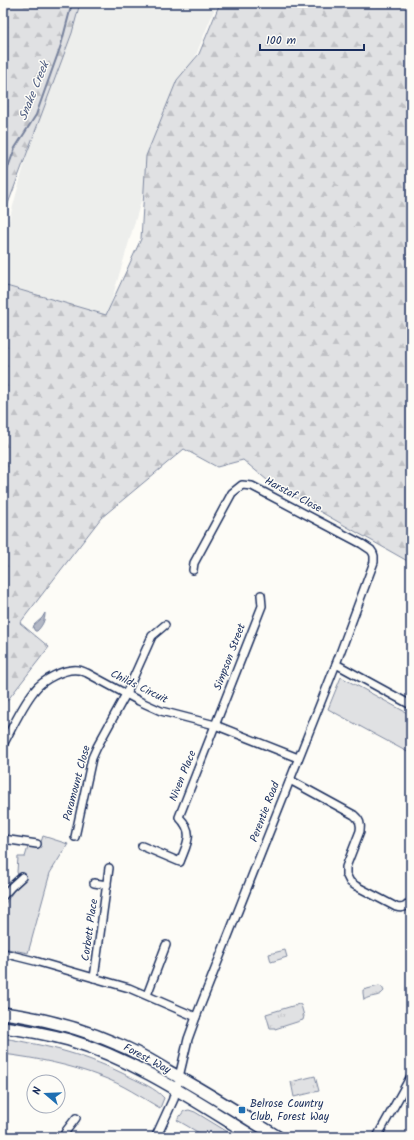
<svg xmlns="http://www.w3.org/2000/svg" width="414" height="1140" font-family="Kalam,sans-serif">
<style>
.built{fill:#edeeec}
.grass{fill:url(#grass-tufts);stroke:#7e88a0}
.forest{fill:url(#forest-firs);stroke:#7e88a0}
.green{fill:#e0e1e3;stroke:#7e88a0}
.water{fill:#b3b8c5;stroke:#76819c}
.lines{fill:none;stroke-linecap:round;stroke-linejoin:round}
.stream{stroke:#76819c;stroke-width:2}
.minor-casing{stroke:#1b2f5e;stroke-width:10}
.tertiary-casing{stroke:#1b2f5e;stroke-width:11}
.primary-casing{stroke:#1b2f5e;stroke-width:14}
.minor{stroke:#fdfcf7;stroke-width:7}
.tertiary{stroke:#fdfcf7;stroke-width:8}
.primary{stroke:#fdfcf7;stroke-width:11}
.poi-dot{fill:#1f6fb2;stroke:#fdfcf7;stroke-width:1.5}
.labels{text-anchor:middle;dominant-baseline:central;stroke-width:3;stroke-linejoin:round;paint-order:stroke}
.street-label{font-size:11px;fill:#1b2f5e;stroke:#fdfcf7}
.poi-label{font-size:11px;fill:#1b2f5e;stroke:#fdfcf7;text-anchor:start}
.water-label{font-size:12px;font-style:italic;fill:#49587d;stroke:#fdfcf7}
</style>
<defs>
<pattern id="grass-tufts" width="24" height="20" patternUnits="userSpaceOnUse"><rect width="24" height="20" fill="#e0e1e3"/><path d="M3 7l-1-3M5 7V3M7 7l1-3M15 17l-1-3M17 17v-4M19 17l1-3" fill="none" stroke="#c0c1c5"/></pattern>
<pattern id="forest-firs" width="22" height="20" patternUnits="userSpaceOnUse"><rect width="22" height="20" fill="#e0e1e3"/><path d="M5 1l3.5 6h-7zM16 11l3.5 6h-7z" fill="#c0c1c5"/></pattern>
</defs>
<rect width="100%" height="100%" fill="#fdfcf7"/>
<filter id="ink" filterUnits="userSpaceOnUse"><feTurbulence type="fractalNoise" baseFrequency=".025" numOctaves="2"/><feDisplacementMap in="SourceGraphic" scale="8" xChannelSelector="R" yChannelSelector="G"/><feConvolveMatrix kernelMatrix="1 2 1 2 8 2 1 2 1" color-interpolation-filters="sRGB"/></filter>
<g filter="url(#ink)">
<polygon class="built" points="66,3 217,3 153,161 106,319 82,313 3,284 3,243 53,58"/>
<g class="grass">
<path d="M379 986 382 987 384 991C379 998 370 995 364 1000L363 993V990Z"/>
<polygon points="299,1004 301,1005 304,1016 303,1020 275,1029 275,1028 270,1028 266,1014"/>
<polygon points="315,1076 319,1091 294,1097 291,1082"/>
</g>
<g class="forest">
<polygon points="3,3 80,3 72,33 3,217"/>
<polygon points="220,3 411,3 411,563 273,485 243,460 217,467 184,449 101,518 20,623 49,647 3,706 3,285 106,315 141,239 146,156 177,80 199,54"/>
</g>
<g class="green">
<polygon points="341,677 411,715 411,754 328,709"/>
<polygon points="43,836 68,844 50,873 28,953 3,948 3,907 14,890 26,879 21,873 18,875 17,872 18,857 25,857 28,847 39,848"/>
<polygon points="285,950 287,957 271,962 269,954"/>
<path d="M3 1038C50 1046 87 1055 130 1077 142 1083 155 1088 164 1098L160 1108C141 1097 122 1084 102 1077 71 1065 36 1058 3 1054Z"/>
<polygon points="189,1110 195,1112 236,1137 206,1137 177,1120 184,1111"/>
</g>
<path class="water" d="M45 613C45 621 42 626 37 631H35L33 628 34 625 42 618Z"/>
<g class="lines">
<polyline class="stream" points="3,181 15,148 36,115 61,45 72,3"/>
<defs>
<g id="minor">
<polyline points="336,664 411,705"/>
<path d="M3 745C12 728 22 706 34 691 42 680 65 668 78 670 81 670 84 672 87 673L139 701 161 711 215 725 298 758"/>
<path d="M290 780 354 815C360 820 361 824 360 831L346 867V874L350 882 356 886 396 907C403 909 406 907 411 901"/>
<polyline points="75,837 92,758 97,747 126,694 152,636 165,625"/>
<polyline points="3,839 37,844"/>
<path d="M142 846 180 862C187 843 195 833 179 817L262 606 261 595"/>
<polyline points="94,883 107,885"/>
<polyline points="3,896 11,887 22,877"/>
<polyline points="3,953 35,961 129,988 196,1017"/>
<polyline points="94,978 109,868"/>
<polyline points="147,995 166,945"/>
<polyline points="179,1077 188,1039 196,1017 336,664 374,562 374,556 373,553 371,550 362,544 252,486 242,485 232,493 194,563 193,570"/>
<polyline points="63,1137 66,1131 76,1118"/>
<polyline points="377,1137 411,1076"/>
</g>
<polyline id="tertiary" points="156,1137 173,1100 177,1085"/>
<g id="primary">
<path d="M3 1013C42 1018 81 1028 117 1044 135 1051 152 1061 168 1071 206 1092 242 1115 278 1137"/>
<path d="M3 1027C25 1030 47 1034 69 1040 136 1060 195 1101 254 1137"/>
</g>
</defs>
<use href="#minor" class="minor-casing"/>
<use href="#tertiary" class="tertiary-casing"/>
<use href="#primary" class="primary-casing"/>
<use href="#minor" class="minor"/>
<use href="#tertiary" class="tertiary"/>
<use href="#primary" class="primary"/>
</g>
</g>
<rect class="poi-dot" x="238" y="1106" width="8" height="8" rx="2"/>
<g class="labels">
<g class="street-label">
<text transform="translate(293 495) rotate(28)">Harstaf Close</text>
<text transform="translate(230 657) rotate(-69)">Simpson Street</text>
<text transform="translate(139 687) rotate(26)">Childs Circuit</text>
<text transform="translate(183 776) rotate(-68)">Niven Place</text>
<text transform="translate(77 783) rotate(-75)">Paramount Close</text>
<text transform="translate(265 812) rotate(-69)">Perentie Road</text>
<text transform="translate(90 930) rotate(-82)">Corbett Place</text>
<text transform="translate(147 1059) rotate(28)">Forest Way</text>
</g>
<g class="poi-label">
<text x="250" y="1104">Belrose Country<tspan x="250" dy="13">Club, Forest Way</tspan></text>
</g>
<g class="water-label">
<text transform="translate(34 91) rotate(-68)">Snake Creek</text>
</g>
</g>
<rect width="414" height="1140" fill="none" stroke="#fdfcf7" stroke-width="16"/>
<rect x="8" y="8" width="398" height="1124" fill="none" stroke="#1b2f5e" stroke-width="1.5" filter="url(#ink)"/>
<g transform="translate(46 1094) rotate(289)"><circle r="19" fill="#fdfcf7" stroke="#a3aaba"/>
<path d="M0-3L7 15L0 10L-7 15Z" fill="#1f6fb2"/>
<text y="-6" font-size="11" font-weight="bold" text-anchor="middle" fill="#1b2f5e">N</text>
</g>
<path d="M260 44v6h104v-6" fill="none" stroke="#1b2f5e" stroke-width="2"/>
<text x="266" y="44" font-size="12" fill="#1b2f5e" stroke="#fdfcf7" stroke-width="3" paint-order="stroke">100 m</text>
</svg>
